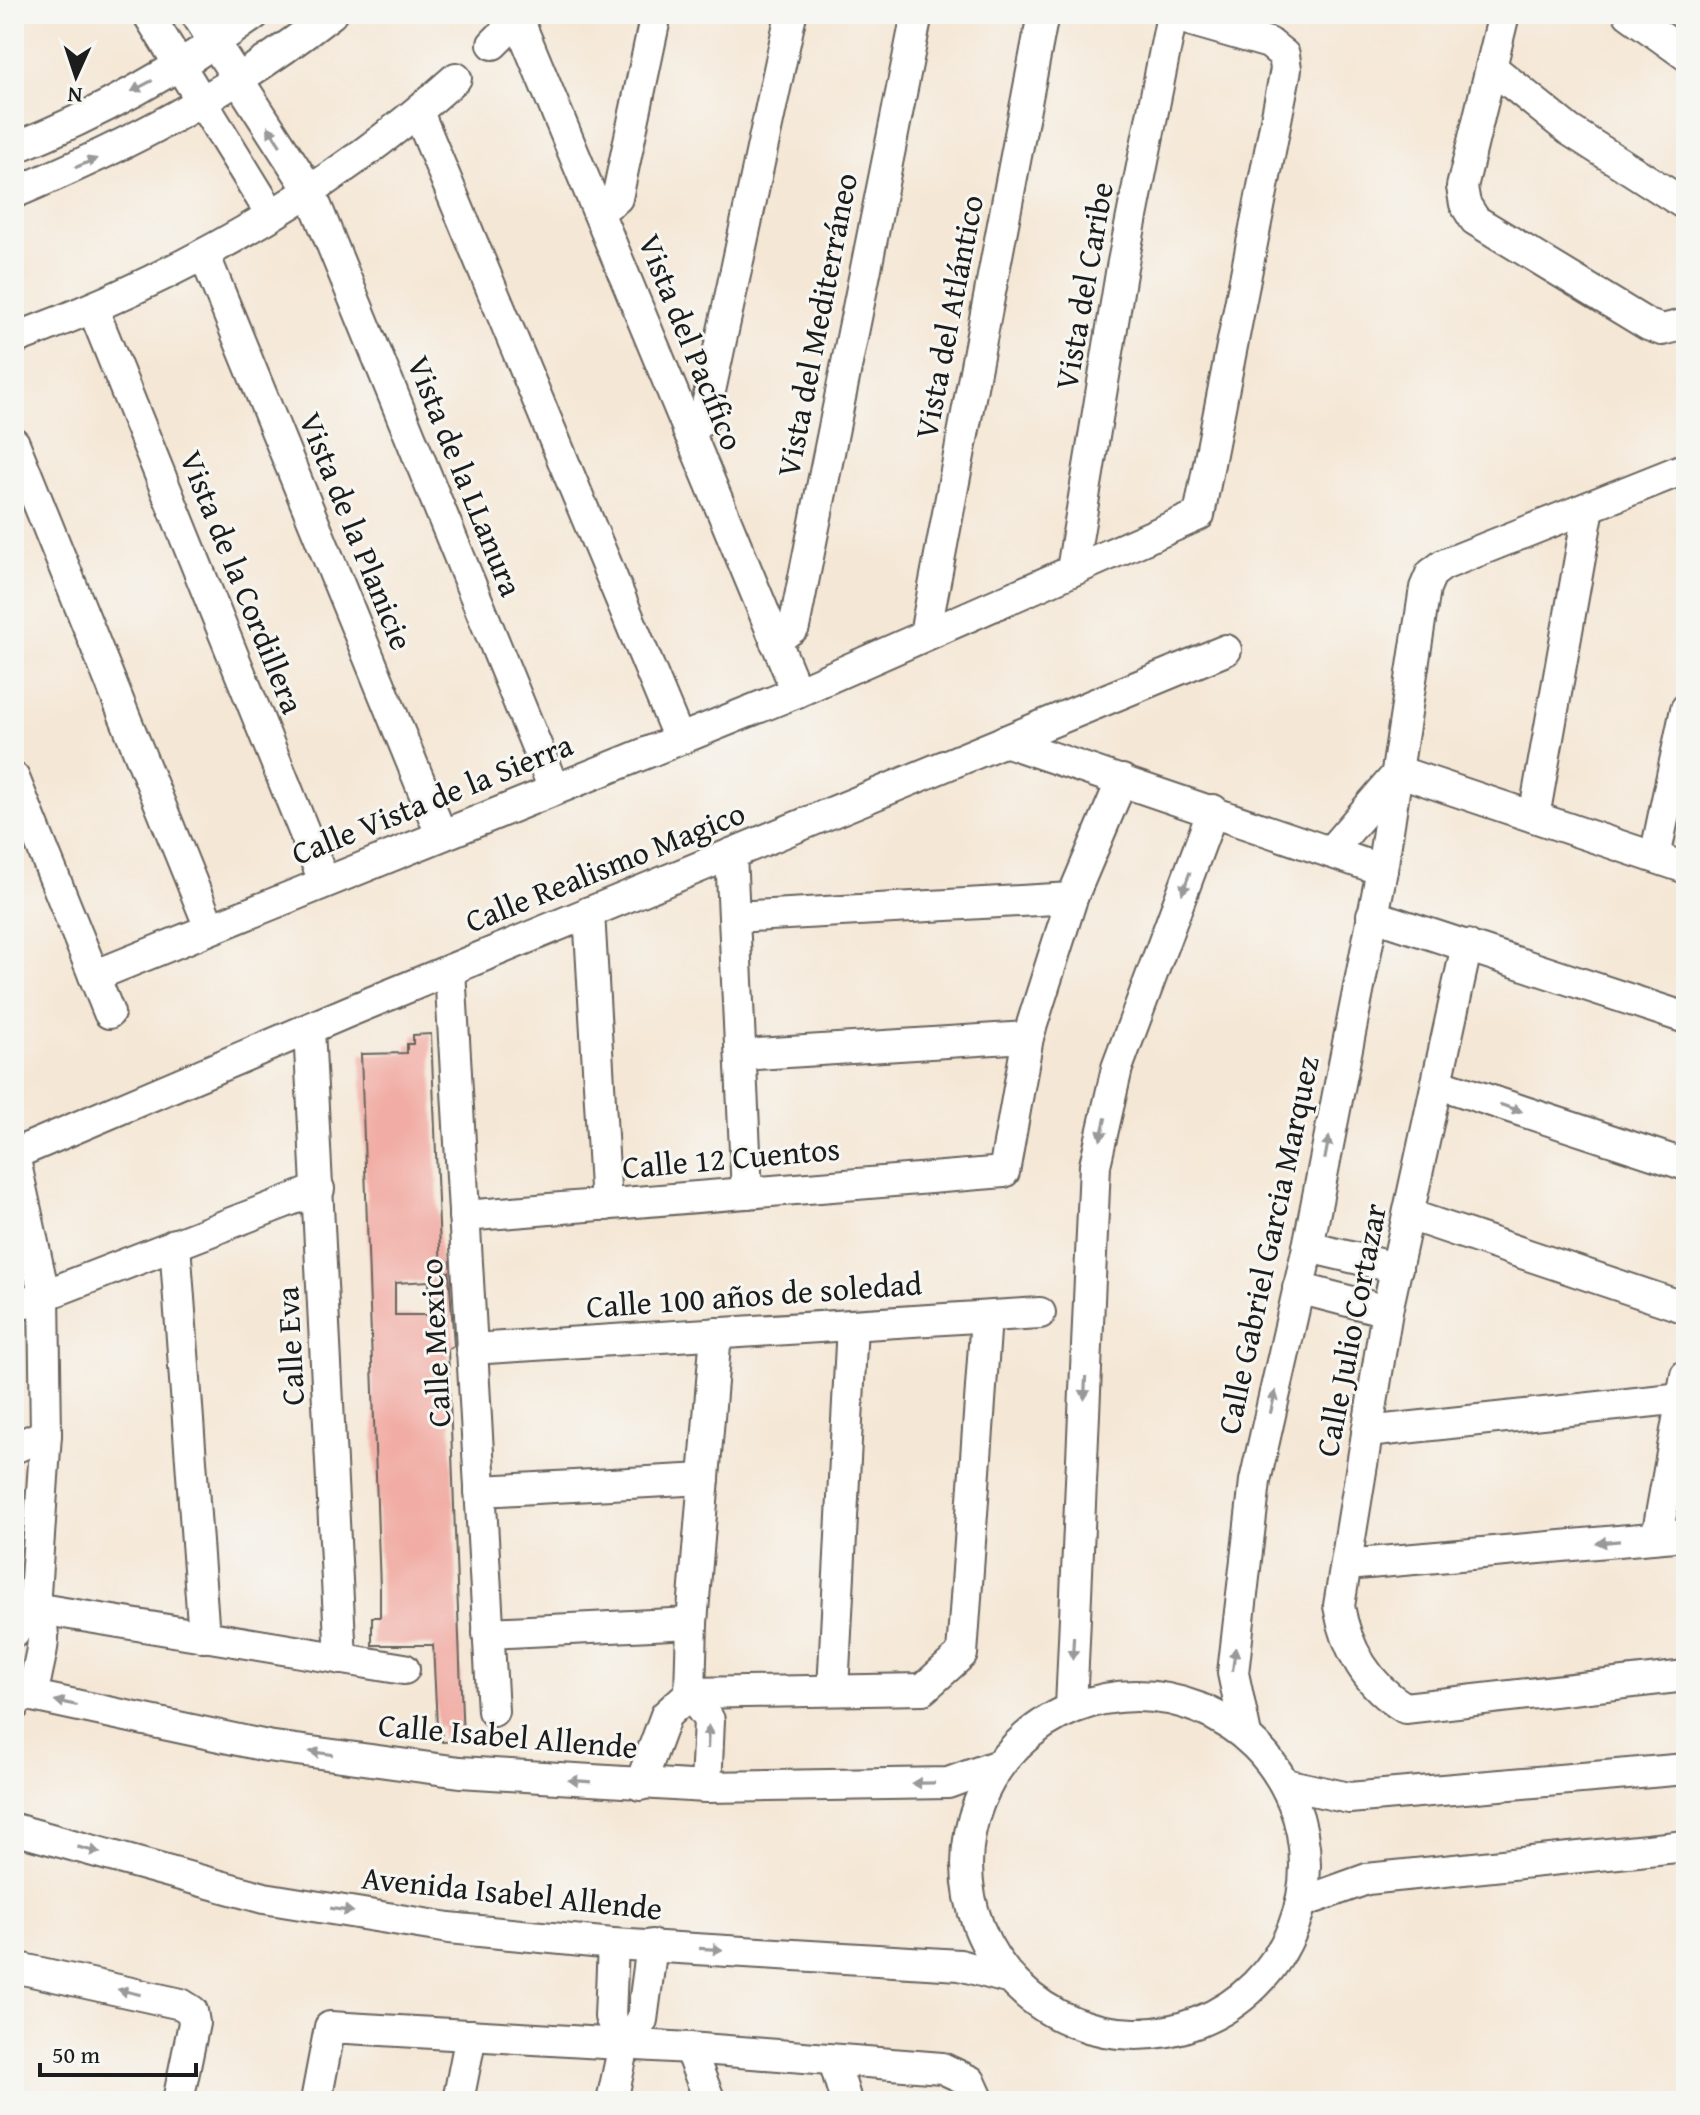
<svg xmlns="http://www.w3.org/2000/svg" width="1700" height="2115" viewBox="0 0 1700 2115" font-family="'Gentium Book Plus',serif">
	<rect width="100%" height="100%" fill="#f6f6f2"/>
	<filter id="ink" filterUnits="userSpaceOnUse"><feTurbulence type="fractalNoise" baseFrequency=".0125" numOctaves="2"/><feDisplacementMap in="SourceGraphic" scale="16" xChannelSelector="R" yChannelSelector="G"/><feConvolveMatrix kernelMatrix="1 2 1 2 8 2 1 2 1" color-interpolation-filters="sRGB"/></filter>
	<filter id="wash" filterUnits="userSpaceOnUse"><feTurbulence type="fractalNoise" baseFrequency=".006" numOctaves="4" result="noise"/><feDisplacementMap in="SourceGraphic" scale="32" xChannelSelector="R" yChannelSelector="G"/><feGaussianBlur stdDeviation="1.8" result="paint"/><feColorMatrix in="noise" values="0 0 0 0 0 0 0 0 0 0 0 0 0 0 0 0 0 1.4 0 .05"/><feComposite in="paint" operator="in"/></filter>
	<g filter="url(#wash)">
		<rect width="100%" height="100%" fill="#f5e7d5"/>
		<g id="blocks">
			<path fill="#f1ada5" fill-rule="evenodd" d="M 431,1034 L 441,1272 L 449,1272 L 454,1346 L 448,1349 L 463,1741 L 442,1742 L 441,1726 L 437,1726 L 433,1645 L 372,1645 L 372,1617 L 380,1617 L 380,1589 L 361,1054 L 407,1053 L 407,1044 L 413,1044 L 413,1035 ZM 429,1281 L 430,1315 L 395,1315 L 395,1283 Z"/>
		</g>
	</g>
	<g filter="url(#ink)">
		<use href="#blocks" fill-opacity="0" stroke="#68635d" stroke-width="2"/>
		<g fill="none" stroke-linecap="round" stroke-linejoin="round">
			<g stroke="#68635d" stroke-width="34">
				<g id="minor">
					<path d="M 148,14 L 271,214"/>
					<path d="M 196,14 L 310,191 L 554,789"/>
					<path d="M 1504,14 L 1462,187 L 1465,204 L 1475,220 L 1648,325 L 1662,330 L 1686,324"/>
					<path d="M 1629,14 L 1686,55"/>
					<path d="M 518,19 L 797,692"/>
					<path d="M 493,44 L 523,14"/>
					<path d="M 1491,67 L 1569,130 L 1686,205"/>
					<path d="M 418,112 L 679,739"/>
					<path d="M 14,148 C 100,114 181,68 255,14"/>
					<path d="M 14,193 C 133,143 229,93 331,14"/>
					<path d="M 598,211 L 617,198 L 656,14"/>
					<path d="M 204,254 L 441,834"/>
					<path d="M 93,309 L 324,881"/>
					<path d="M 14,339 C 176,279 328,193 456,78"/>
					<path d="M 688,431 L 704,419 L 791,14"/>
					<path d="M 14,443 L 210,928"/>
					<path d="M 1072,570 L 1122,267 L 1172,15"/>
					<path d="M 925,634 L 1043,14"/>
					<path d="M 775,641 L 794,627 L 917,14"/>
					<path d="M 1004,741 L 1382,870"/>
					<path d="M 1400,772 L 1686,868"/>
					<path d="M 14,778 L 109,1013"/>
					<path d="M 1534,817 L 1589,507"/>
					<path d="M 1330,852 L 1398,773"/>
					<path d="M 731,854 L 747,1193"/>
					<path d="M 1655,857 L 1686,709"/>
					<path d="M 589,912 L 606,1205"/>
					<path d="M 1372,915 L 1686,1018"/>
					<path d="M 734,917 L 1072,898"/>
					<path d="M 1467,945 L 1387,1311 L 1339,1606 C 1346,1648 1368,1686 1405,1708 L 1686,1676"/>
					<path d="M 450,970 L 493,1711"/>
					<path d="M 94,976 L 797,692 L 1199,515 L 1286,69 L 1284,55 L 1269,43 L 1168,14"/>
					<path d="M 309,1029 L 341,1659"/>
					<path d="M 741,1055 L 1028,1037"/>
					<path d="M 1437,1083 L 1686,1165"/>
					<path d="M 14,1154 L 350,1011 L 1226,650"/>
					<path d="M 14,1155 L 44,1294 L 46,1434 L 34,1608 C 50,1634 41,1650 36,1678 L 17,1693 L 14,1706"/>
					<path d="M 1409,1215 L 1686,1308"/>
					<path d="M 464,1216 L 1004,1172 L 1028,1037 L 1072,898 L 1122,780"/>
					<path d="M 175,1244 L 204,1637"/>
					<path d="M 1308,1247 L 1397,1268"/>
					<path d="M 1298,1288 L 1387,1311"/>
					<path d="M 14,1307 L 319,1189"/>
					<path d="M 471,1349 L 1040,1313"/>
					<path d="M 1367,1432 L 1682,1398"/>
					<path d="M 14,1448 L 46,1434"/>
					<path d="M 480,1491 L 704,1479"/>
					<path d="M 1657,1537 L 1686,1375"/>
					<path d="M 1346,1565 L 1686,1535"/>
					<path d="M 34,1608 L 404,1669"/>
					<path d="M 14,1632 L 19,1617 L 34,1608"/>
					<path d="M 488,1633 L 692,1623"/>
					<path d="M 833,1690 L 852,1325"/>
					<path d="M 14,1692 L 267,1746 L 460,1772 L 706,1787 L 948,1783 L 998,1765"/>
					<path d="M 690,1693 L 923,1689 L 962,1654 L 986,1317"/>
					<circle cx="1136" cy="1865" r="169"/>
					<path d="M 1071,1708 L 1095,1165 L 1117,1068 L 1213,810"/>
					<path d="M 1246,1735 L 1233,1673 L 1255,1481 L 1308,1247 L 1382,870 L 1425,588 L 1431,574 L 1443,565 L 1686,468"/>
					<path d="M 1285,1784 L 1349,1798 L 1686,1769"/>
					<path d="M 640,1785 L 666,1715 L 690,1693"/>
					<path d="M 706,1787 L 709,1720 L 690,1693 L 692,1623 L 716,1333"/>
					<path d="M 14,1829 L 264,1898 L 449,1928 L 613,1944 L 960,1965 L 1010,1979"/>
					<path d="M 1303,1902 L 1367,1879 L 1686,1846"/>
					<path d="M 613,1944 L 610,2017 L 624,2045"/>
					<path d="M 14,1967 L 181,2004 L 192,2011 L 194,2023 L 178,2101"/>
					<path d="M 689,2048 L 710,2101"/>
					<path d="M 834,2061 L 846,2101"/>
					<path d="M 316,2101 L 330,2027 L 689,2048 L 942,2068 L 970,2081 L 979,2101"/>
					<path d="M 458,2101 L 471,2035"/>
					<path d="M 612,2101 L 624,2045 L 642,2020 L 652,1945"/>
				</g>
			</g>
			<use href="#minor" stroke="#fff" stroke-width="30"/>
		</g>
		<defs><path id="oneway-solid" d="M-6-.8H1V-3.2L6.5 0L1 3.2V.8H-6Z" transform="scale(2)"/></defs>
		<g fill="#999">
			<use href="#oneway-solid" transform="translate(142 86) rotate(152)"/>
			<use href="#oneway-solid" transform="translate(274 136) rotate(-123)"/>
			<use href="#oneway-solid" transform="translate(86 163) rotate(-23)"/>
			<use href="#oneway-solid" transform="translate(1186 883) rotate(110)"/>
			<use href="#oneway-solid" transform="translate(1511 1108) rotate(18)"/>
			<use href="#oneway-solid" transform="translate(1103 1129) rotate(103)"/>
			<use href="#oneway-solid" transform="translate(1327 1148) rotate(-79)"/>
			<use href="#oneway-solid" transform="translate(1085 1388) rotate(93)"/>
			<use href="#oneway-solid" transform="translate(1273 1402) rotate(-77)"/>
			<use href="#oneway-solid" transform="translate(1608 1542) rotate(175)"/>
			<use href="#oneway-solid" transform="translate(1073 1648) rotate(93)"/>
			<use href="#oneway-solid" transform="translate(1234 1659) rotate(-83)"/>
			<use href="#oneway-solid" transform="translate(66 1703) rotate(-168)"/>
			<use href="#oneway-solid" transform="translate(708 1737) rotate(-88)"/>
			<use href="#oneway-solid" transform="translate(321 1753) rotate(-172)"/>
			<use href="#oneway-solid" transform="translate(580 1781) rotate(-176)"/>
			<use href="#oneway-solid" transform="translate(923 1783) rotate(179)"/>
			<use href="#oneway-solid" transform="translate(89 1850) rotate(15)"/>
			<use href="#oneway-solid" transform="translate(342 1910) rotate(9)"/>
			<use href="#oneway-solid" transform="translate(711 1949) rotate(3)"/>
			<use href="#oneway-solid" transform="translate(129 1992) rotate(-167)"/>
		</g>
	</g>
	<g text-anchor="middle" stroke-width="6" stroke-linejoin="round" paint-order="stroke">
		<g font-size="32" fill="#1c1c1c" stroke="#f6f6f2">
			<text transform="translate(1084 286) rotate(-80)" y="11">Vista del Caribe</text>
			<text transform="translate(949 317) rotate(-79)" y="11">Vista del Atlántico</text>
			<text transform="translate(817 325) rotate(-79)" y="11">Vista del Mediterráneo</text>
			<text transform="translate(691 342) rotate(68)" y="11">Vista del Pacífico</text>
			<text transform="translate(465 476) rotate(68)" y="11">Vista de la LLanura</text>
			<text transform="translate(356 531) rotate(68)" y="11">Vista de la Planicie</text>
			<text transform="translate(242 582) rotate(68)" y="11">Vista de la Cordillera</text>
			<text transform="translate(432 799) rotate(-22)" y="11">Calle Vista de la Sierra</text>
			<text transform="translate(605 867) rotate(-22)" y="11">Calle Realismo Magico</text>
			<text transform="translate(731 1158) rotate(-5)" y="11">Calle 12 Cuentos</text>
			<text transform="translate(1268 1245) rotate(-78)" y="11">Calle Gabriel Garcia Marquez</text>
			<text transform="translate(754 1295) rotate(-4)" y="11">Calle 100 años de soledad</text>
			<text transform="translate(1351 1330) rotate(-79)" y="11">Calle Julio Cortazar</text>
			<text transform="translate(435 1343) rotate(-93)" y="11">Calle Mexico</text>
			<text transform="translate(290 1346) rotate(-93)" y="11">Calle Eva</text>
			<text transform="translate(508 1736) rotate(5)" y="11">Calle Isabel Allende</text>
			<text transform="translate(512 1893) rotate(6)" y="11">Avenida Isabel Allende</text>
		</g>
	</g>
	<rect width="1700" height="2115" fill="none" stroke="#f6f6f2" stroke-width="48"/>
	<g transform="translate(76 76) rotate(183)" stroke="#f6f6f2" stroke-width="6" paint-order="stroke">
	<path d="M0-6L14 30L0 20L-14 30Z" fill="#1c1c1c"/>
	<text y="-12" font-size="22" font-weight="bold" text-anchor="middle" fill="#1c1c1c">N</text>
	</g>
	<path d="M40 2063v12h156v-12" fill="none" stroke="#1c1c1c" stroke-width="4"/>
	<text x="52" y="2063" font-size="24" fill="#1c1c1c" stroke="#f6f6f2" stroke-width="6" paint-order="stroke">50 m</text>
</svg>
